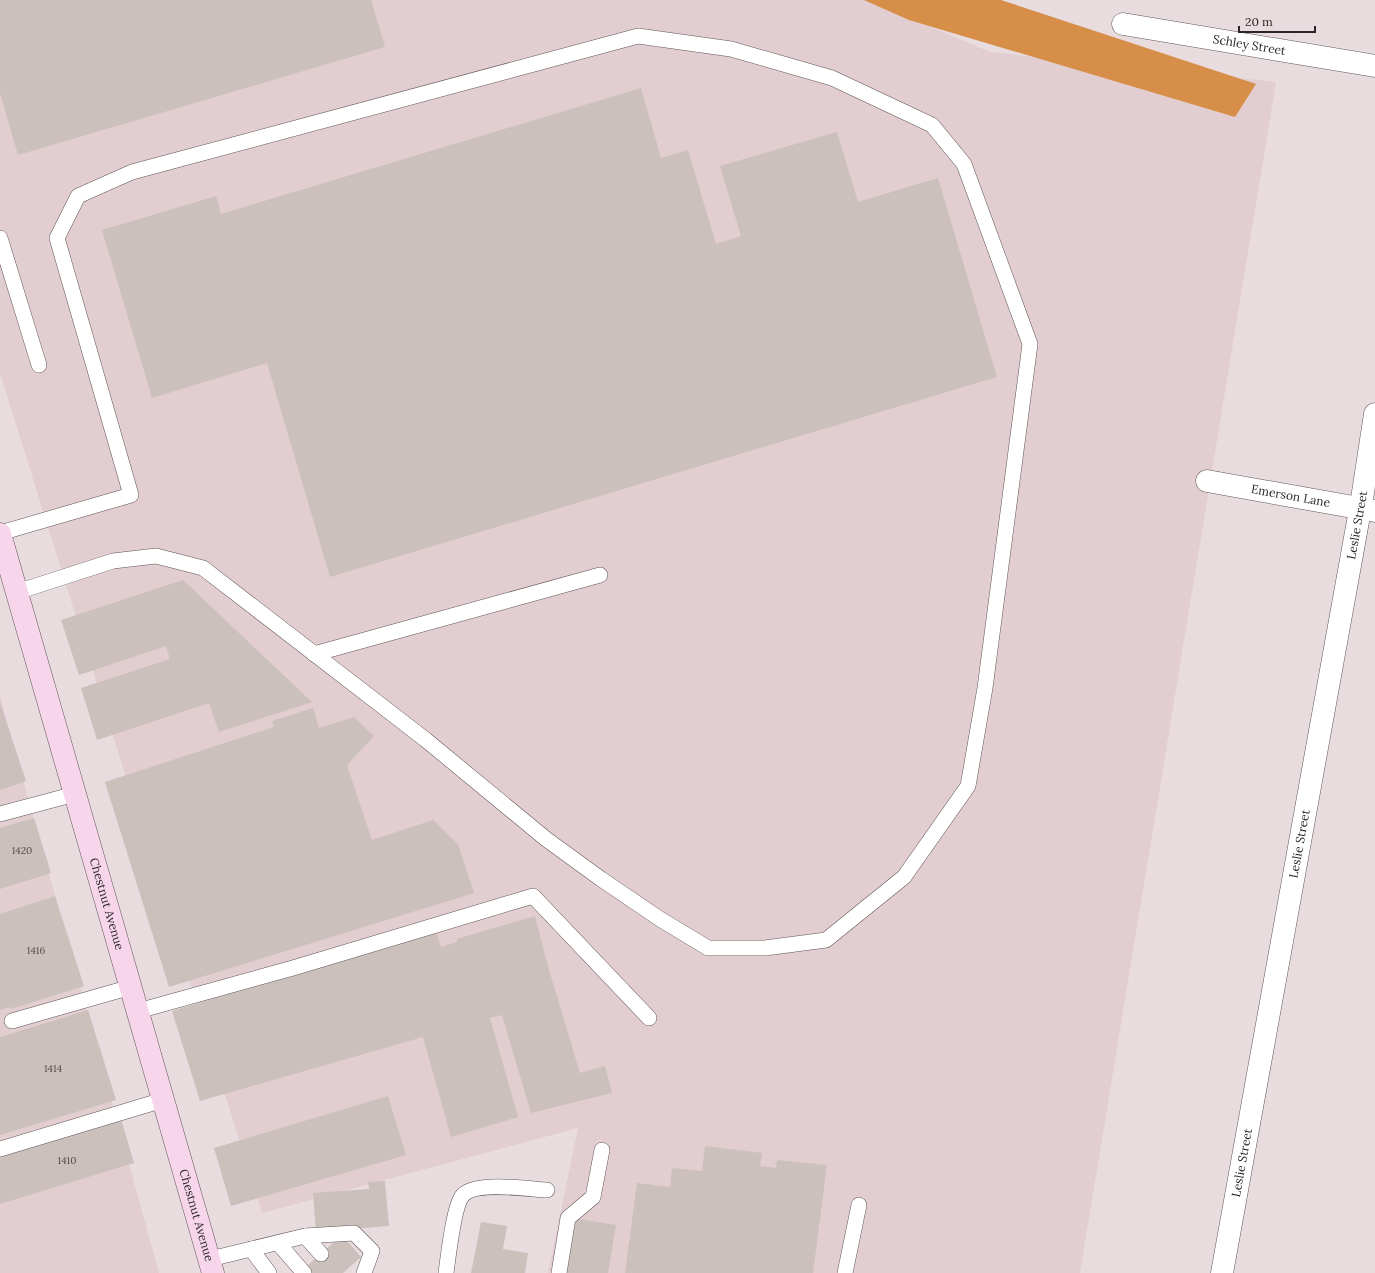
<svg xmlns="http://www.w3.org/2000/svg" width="1375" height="1273" viewBox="0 0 1375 1273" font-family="Lora,serif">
	<rect width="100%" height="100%" fill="#e9dcde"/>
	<g fill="#e2cdd0">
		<path d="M 0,0 L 868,0 L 990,52 L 1276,82 L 1080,1273 L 548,1273 L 578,1128 L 262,1213 L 0,373 Z"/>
		<path d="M 0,696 L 159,1273 L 0,1273 Z"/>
	</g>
	<path fill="#d78e48" d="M 864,0 L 1001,0 L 1256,84 L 1235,117 L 909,20 Z"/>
	<g fill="#cbc0bc">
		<path d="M 0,0 L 371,0 L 385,47 L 18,155 L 0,93 Z"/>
		<path d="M 641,88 L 661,158 L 688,150 L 716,244 L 741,236 L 720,166 L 837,132 L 858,202 L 938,178 L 997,377 L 330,577 L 267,363 L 152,398 L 102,230 L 216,196 L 221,214 Z"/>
		<path d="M 183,580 L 312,702 L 219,732 L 209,703 L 97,740 L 81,688 L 170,659 L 166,646 L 79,675 L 61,620 Z"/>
		<path d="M 0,703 L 26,781 L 0,790 Z"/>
		<path d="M 313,708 L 319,728 L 354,717 L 374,736 L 347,765 L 372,840 L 433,820 L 458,844 L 474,893 L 169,987 L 105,782 L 274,727 L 272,721 Z"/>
		<path d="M 34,818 L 51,873 L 0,889 L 0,828 Z"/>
		<path d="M 55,896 L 84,986 L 11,1009 L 10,1007 L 0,1010 L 0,914 Z"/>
		<path d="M 535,916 L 547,963 L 580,1073 L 605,1066 L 612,1093 L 531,1113 L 502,1015 L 490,1018 L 518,1117 L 451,1137 L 423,1037 L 200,1101 L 172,1011 L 436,931 L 441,947 L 457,942 L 457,939 Z"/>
		<path d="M 88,1010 L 116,1100 L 0,1135 L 0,1037 Z"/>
		<path d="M 388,1096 L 406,1155 L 231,1206 L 214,1148 Z"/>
		<path d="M 121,1119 L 134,1163 L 0,1204 L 0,1156 Z"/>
		<path d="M 705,1146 L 762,1153 L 760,1166 L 776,1168 L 777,1160 L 827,1165 L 813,1273 L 625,1273 L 637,1183 L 670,1187 L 672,1168 L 702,1171 Z"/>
		<path d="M 385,1181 L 389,1226 L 316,1232 L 313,1193 L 369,1189 L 368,1182 Z"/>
		<path d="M 574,1218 L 616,1225 L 608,1273 L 565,1273 Z"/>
		<path d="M 481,1222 L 507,1226 L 503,1249 L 528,1253 L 525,1273 L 471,1273 Z"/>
		<path d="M 342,1235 L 361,1257 L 343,1273 L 299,1273 Z"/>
	</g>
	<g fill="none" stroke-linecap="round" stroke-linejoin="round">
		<g stroke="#605556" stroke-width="16">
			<g id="service">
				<path d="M 0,238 L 39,365"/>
				<path d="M 0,533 L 131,495 L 57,238 L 78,196 L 132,172 L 638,36 L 731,49 L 832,78 L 932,125 L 964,164 L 1030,344 L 985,688 L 968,786 L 904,877 L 826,940 L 765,948 L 708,948 L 660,919 L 601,879 L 546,839 L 426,740 L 203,568 L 156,556 L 113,561 L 17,592"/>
				<path d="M 314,654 L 600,575"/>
				<path d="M 0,814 L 75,794"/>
				<path d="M 138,1011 L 293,968 L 533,896 L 649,1018"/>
				<path d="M 12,1021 L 131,987"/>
				<path d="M 0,1149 L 163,1100"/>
				<path d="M 305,1236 L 321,1254"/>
				<path d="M 278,1243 L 304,1273"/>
				<path d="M 251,1249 L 269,1273"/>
				<path d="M 210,1259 L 305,1236 L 354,1233 L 372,1251 L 364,1273"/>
				<path d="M 446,1273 C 448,1258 454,1204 463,1195 C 476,1181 528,1189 547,1190"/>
				<path d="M 559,1273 L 568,1218 L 593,1197 L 602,1150"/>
				<path d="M 845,1273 L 859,1205"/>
			</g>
		</g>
		<g stroke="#605556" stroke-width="23">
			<g id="minor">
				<path id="s1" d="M 1123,24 L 1375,66"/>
				<path id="s2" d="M 1207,481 L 1375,511"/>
				<path id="s3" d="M 1222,1273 L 1362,499 L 1375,414"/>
			</g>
		</g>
		<g stroke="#605556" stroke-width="23">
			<g id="secondary">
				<path id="s4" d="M 0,534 L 213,1273"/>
			</g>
		</g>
		<use href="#service" stroke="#fff" stroke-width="15"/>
		<use href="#minor" stroke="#fff" stroke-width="22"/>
		<use href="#secondary" stroke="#f7d5eb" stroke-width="22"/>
	</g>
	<g text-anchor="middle" stroke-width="3" stroke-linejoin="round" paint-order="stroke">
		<g font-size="10" fill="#524c4c">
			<text x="22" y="854">1420</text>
			<text x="36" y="954">1416</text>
			<text x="53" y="1072">1414</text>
			<text x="67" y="1164">1410</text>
		</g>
		<g font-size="12" fill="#2a2526" stroke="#e9dcde">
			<text dy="4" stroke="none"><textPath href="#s1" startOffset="128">Schley Street</textPath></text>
			<text dy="4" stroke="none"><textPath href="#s2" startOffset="85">Emerson Lane</textPath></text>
			<text dy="4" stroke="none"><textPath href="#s3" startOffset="760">Leslie Street</textPath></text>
			<text dy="4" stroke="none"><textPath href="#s3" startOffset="436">Leslie Street</textPath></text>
			<text dy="4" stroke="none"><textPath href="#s4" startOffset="385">Chestnut Avenue</textPath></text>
			<text dy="4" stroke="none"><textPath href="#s3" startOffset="112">Leslie Street</textPath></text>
			<text dy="4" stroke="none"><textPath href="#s4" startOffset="709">Chestnut Avenue</textPath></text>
		</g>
	</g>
	<path d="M1239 26v6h76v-6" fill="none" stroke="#2a2526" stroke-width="2"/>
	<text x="1245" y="26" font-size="12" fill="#2a2526" stroke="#e9dcde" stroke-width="3" paint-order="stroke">20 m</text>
</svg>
